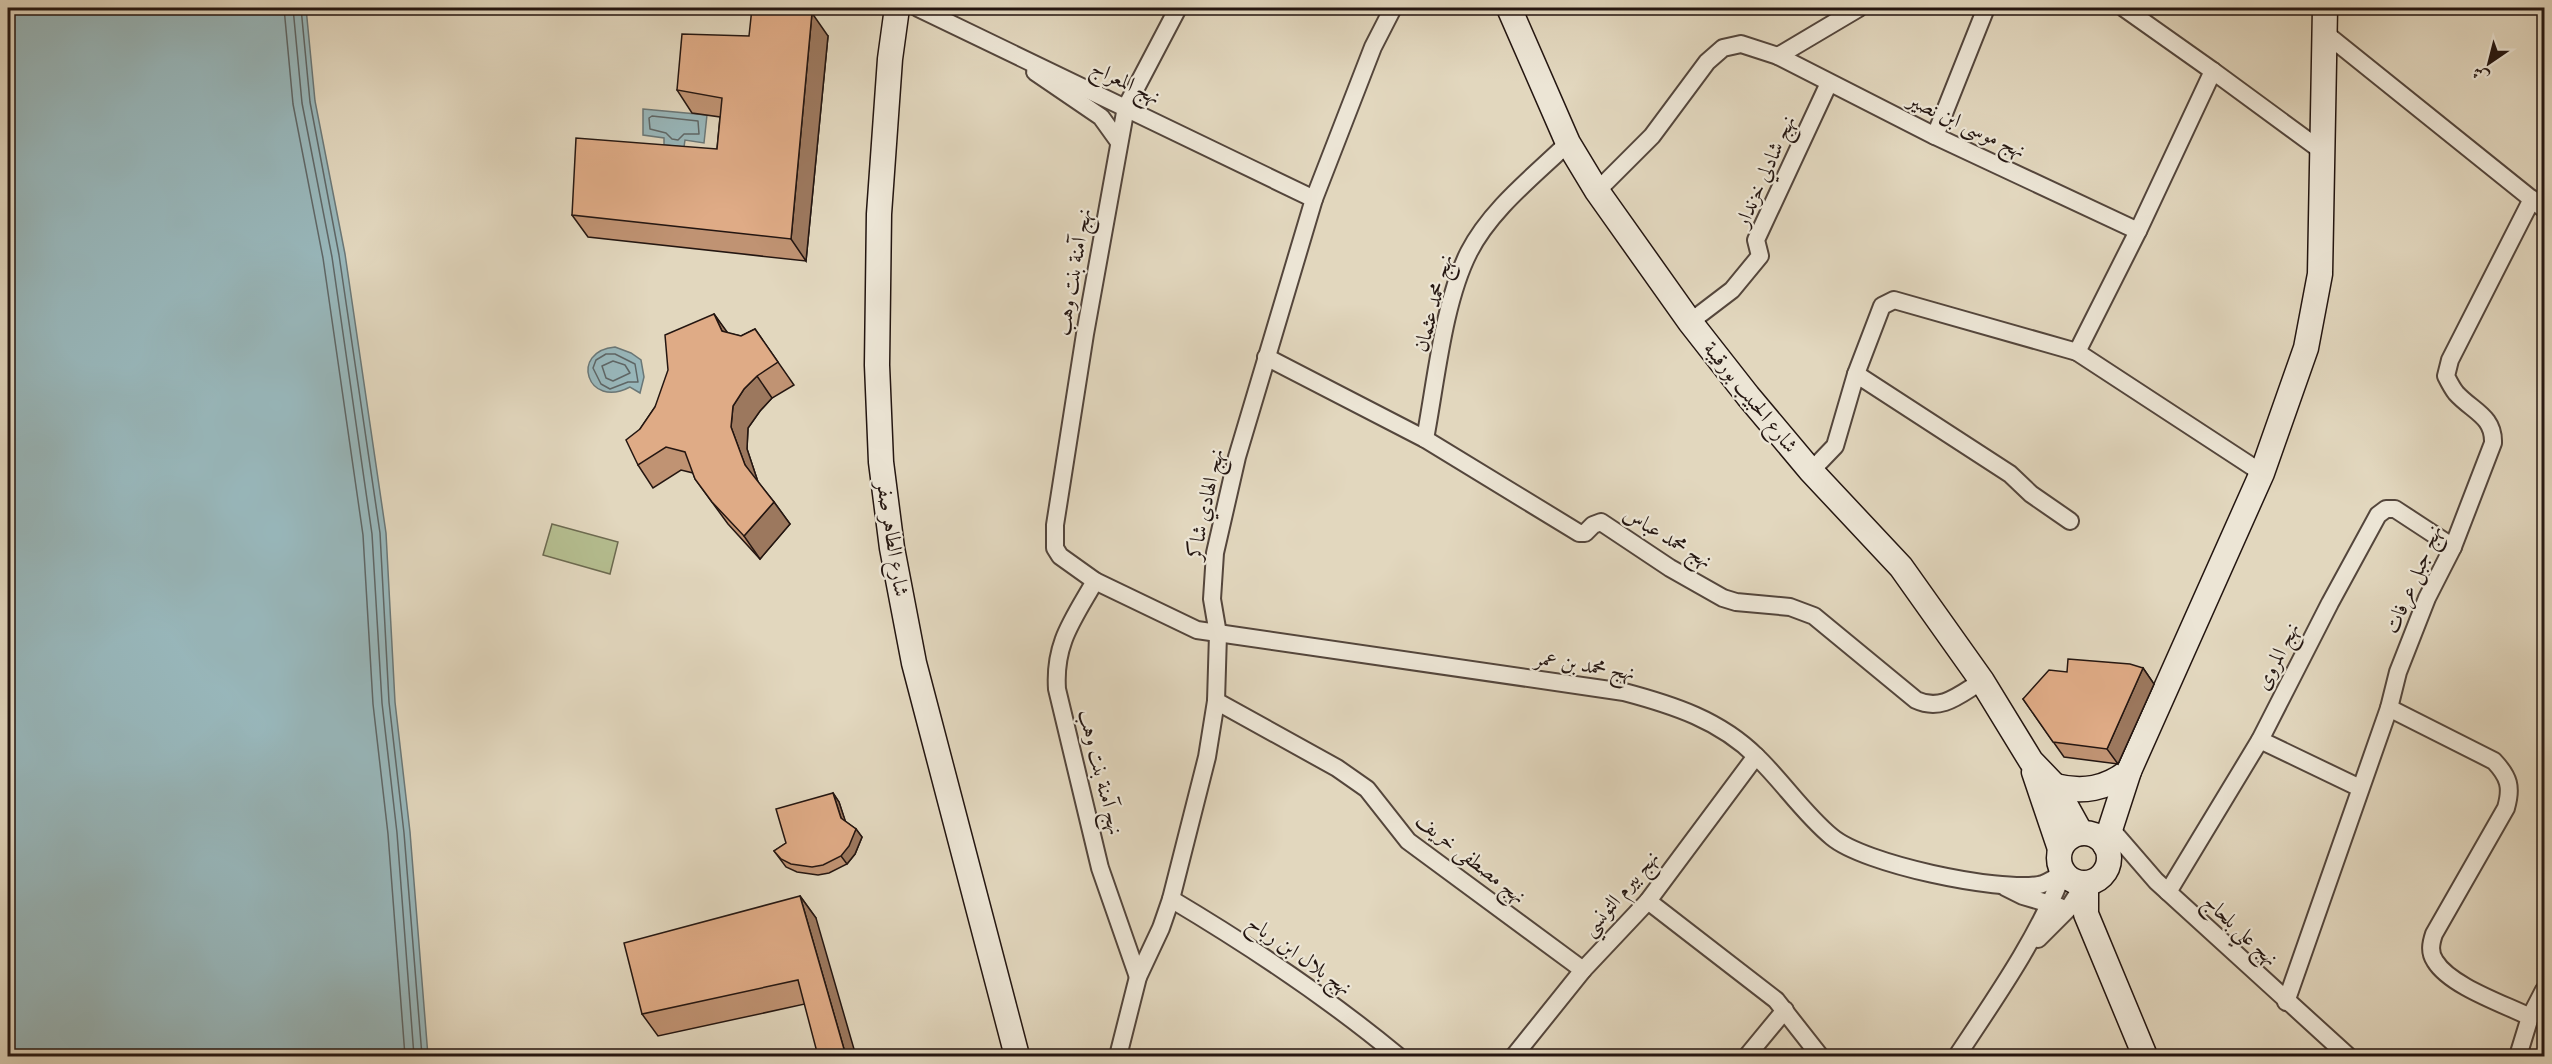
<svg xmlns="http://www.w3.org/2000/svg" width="2552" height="1064" viewBox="0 0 2552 1064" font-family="'IM FELL Double Pica',Amiri,serif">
	<rect width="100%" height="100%" fill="#e2d7be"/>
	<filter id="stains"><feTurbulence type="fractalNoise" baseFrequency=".00333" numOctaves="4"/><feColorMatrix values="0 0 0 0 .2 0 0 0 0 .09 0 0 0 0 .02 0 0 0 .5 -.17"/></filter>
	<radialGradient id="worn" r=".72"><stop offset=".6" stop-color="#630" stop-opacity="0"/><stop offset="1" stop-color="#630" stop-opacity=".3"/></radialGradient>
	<path fill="#b5be90" stroke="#6c6a50" stroke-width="1.5" d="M 552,524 L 618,542 L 610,574 L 543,555 Z"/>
	<g fill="#98b7bb" stroke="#6a7777" stroke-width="1.5">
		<path d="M 8,8 L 306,8 L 315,101 L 345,254 L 386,533 L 395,702 L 410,832 L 428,1056 L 8,1056 Z"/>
		<path d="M 643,109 L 707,115 L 704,143 L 685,140 L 684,147 L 664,145 L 664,138 L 643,135 Z"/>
		<path d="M 615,347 L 631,353 L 641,360 L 644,377 L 640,393 L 630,387 C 587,410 569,351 615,347 Z"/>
	</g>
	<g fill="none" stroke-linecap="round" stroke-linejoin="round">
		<g stroke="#5e6666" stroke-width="1.5">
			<path d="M 284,8 L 293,104 L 323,258 L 363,535 L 373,704 L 388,834 L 405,1056"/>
			<path d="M 293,8 L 302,103 L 332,257 L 372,534 L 382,703 L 397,833 L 414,1056"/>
			<path d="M 301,8 L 310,102 L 339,255 L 380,533 L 389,702 L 404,833 L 422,1056"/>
			<path d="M 652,116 L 698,121 L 699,134 L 684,134 L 678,140 L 672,139 L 666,133 L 650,129 L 649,118 Z"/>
			<path d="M 606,354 L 615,354 L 635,364 L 638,382 L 628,382 L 610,389 L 601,384 L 593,368 L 596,360 Z"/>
			<path d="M 613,361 L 625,365 L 630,373 L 613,381 L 606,378 L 602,366 Z"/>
		</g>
		<g stroke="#54463c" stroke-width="20">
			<g id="street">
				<path d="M 918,8 L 1314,199"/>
				<path d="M 1178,8 L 1126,107 L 1085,334 L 1055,525 L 1055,548 L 1060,556 L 1095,581 L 1197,630 L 1624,692 C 1673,705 1720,720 1757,757 C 1783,782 1804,814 1832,837 C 1864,864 1997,892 2039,885 C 2046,884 2056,877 2063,873"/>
				<path d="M 2124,8 L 2213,71"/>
				<path d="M 2325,33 L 2544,209"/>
				<path d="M 1778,56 L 1935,136 L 2138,231"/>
				<path d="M 1035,72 L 1101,117 L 1119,142"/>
				<path d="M 1935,136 L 1986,8"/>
				<path d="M 1597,191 L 1652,136 L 1707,62 L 1723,48 L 1741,44 L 1778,56 L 1859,8"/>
				<path d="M 1690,322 L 1732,290 L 1760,256 L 1756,240 L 1829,83"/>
				<path d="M 2077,352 L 2138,231 L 2213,71 L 2322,151"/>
				<path d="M 1266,357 L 1425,439 L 1579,533 L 1585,533 L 1593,525 L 1601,522 L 1670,568 L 1723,598 L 1736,602 L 1790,607 L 1814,616 L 1916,700 C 1942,712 1960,694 1982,681"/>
				<path d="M 1856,374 L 1882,306 L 1894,300 L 2077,352 L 2262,473"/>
				<path d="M 1425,439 C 1436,382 1443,303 1469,252 C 1491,209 1534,176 1568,143"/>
				<path d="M 1811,471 L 1835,446 L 1856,374 L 2010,474 L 2031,494 L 2070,521"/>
				<path d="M 1095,581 C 1073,620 1054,643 1057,689 L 1100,868 L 1138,977"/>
				<path d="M 1216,701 L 1337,768 L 1367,789 L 1408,841 L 1583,970"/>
				<path d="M 2389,708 L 2494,761 C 2509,777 2512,787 2506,808 L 2434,934 C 2431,943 2429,952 2435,961 C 2450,986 2504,1004 2530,1017"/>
				<path d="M 2260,740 L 2360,788"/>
				<path d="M 2111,829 L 2156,881 L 2348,1056"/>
				<path d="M 2005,887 L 2023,896 L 2060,907"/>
				<path d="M 2168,892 L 2260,740 L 2330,603 L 2378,515 L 2386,509 L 2395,509 L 2453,547"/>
				<path d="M 1171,899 C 1250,946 1327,997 1398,1056"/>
				<path d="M 1648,901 L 1776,1000 L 1820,1056"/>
				<path d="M 2038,939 L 2068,909 L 2084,884"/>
				<path d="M 2286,1002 L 2389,708 L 2398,672 L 2427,598 L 2453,547 L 2493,443 C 2494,416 2472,411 2456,393 C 2452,388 2449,382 2446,376 L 2450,360 L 2532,199"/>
				<path d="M 1118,1056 L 1138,977 L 1161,928 L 1171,899 L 1207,757 L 1216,701 L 1218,634 L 1212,599 L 1215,553 L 1237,457 L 1314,199 L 1373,47 L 1393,8"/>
				<path d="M 1514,1056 L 1583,970 L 1648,901 L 1756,756"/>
				<path d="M 1747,1056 L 1785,1010"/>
				<path d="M 1957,1056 C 1996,997 2037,939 2063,873"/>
				<path d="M 2518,1056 L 2530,1017 L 2544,990"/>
			</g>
		</g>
		<g stroke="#241611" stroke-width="27">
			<g id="secondary">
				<path d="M 897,8 L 890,59 L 879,214 L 877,365 L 881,462 L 892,548 L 914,663 L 1017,1056"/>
				<path d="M 1509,8 L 1568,143 L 1597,191 L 1690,322 L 1748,396 L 1811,471 L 1901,567 L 1982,681 L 2031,761 L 2055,786 L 2081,833"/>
				<path d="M 2034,772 L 2060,849"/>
				<path d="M 2055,786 C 2083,793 2106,789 2129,771"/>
				<circle cx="2084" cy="858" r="25"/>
				<path d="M 2105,845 L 2129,771 L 2262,473 L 2306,348 L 2320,274 L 2325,8"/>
				<path d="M 2086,884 L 2086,914 L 2145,1056"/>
			</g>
		</g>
		<use href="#street" stroke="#ece5d5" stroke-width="16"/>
		<use href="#secondary" stroke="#ece5d5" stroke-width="24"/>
	</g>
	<g fill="#c09373" stroke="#241611" stroke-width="1.5">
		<path d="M 749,36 L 828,36 L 806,261 L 588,237 L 572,215 L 717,149 L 720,117 L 692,113 L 677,90 Z"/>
		<path d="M 714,314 L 727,333 L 741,336 L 755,329 L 794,385 L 772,398 L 760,411 L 748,428 L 747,449 L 758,482 L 774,502 L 790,524 L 760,559 L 728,524 L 695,479 L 693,473 L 681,470 L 653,488 L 638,465 L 640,429 L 655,407 Z"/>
		<path d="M 2143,668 L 2154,684 L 2118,764 L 2064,757 L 2023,699 L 2067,672 Z"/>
		<path d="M 833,793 L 839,802 L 845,821 L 856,829 L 862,837 L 855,854 L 847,864 L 829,873 L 818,875 L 797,872 L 786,867 L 774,851 L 786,843 Z"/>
		<path d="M 800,896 L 816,918 L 805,1004 L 658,1036 L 642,1014 Z"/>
	</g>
	<g fill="#9c785e" stroke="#241611" stroke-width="1.5">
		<path d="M 812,13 L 828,36 L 806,261 L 791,239 Z"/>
		<path d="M 714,314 L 730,336 L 722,331 Z"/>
		<path d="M 757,376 L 772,398 L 760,411 L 748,428 L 747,449 L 760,488 L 745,465 L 731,427 L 733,406 L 744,389 Z"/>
		<path d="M 774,502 L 790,524 L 760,559 L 744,536 Z"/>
		<path d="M 2143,668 L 2154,684 L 2118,764 L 2107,749 Z"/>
		<path d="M 833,793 L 839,802 L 847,826 L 841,818 Z"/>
		<path d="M 856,829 L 862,837 L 855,854 L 847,864 L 841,856 Z"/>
		<path d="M 800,896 L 816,918 L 856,1056 L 846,1056 Z"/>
	</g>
	<g fill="#dfab86" stroke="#241611" stroke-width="1.5">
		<path d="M 752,8 L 774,8 L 812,13 L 791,239 L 572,215 L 576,138 L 717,149 L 722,98 L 677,90 L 682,34 L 749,36 Z"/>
		<path d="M 714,314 L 722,331 L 741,336 L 755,329 L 778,362 L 757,376 L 744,389 L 733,406 L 731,427 L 745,465 L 774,502 L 744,536 L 712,502 L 695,479 L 685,452 L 666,447 L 638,465 L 626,440 L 640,429 L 655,407 L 668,370 L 665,335 Z"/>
		<path d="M 2068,659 L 2130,664 L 2143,668 L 2107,749 L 2053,742 L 2023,699 L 2049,670 L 2067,672 Z"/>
		<path d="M 833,793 L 841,818 L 856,829 L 849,846 L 841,856 L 823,865 L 812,867 L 791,864 L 781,859 L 774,851 L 786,843 L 776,809 Z"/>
		<path d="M 800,896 L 846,1056 L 818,1056 L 798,980 L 642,1014 L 624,943 Z"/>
	</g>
	<g text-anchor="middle" stroke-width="4.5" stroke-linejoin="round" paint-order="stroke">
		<g font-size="21" fill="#241611" stroke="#ece5d5">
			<text transform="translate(1126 82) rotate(26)" y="7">نهج المعراج</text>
			<text transform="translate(1967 125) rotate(25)" y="7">نهج موسى ابن نصير</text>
			<text transform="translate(1765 171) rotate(-66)" y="7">نهج شادلي خزندار</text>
			<text transform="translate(1073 272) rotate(-80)" y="7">نهج آمنة بنت وهب</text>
			<text transform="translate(1433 303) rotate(-75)" y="7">نهج محمد عثمان</text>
			<text transform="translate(1751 397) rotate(51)" y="7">شارع الحبيب بورقيبة</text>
			<text transform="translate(1205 504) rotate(-78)" y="7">نهج الهادي شاكر</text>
			<text transform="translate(1668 537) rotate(31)" y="7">نهج محمد عباس</text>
			<text transform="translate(893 539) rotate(81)" y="7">شارع الطاهر صفر</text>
			<text transform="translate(2413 579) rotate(-67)" y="7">نهج جبل عرفات</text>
			<text transform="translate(2277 656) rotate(-63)" y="7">نهج المروى</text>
			<text transform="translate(1585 665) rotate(9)" y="7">نهج محمد بن عمر</text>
			<text transform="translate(1101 772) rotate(76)" y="7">نهج آمنة بنت وهب</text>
			<text transform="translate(1471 858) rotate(38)" y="7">نهج مصطفى خريف</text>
			<text transform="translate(1620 893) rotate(-49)" y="7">نهج بيرم التونسي</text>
			<text transform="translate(2241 930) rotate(43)" y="7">نهج علي بلحاج</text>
			<text transform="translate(1300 955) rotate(35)" y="7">نهج بلال ابن رباح</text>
		</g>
	</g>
	<rect width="2552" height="1064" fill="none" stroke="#e2d7be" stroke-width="30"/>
	<rect x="9" y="9" width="2534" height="1046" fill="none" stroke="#241611" stroke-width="3"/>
	<rect x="15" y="15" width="2522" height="1034" fill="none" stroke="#241611" stroke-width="1.5"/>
	<g transform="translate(2489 63) rotate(215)" stroke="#ece5d5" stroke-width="4.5" paint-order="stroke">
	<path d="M0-4.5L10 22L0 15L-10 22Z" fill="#241611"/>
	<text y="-9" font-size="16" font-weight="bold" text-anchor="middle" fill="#241611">ش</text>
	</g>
	<rect width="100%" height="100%" filter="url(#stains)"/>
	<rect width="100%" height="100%" fill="url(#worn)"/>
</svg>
